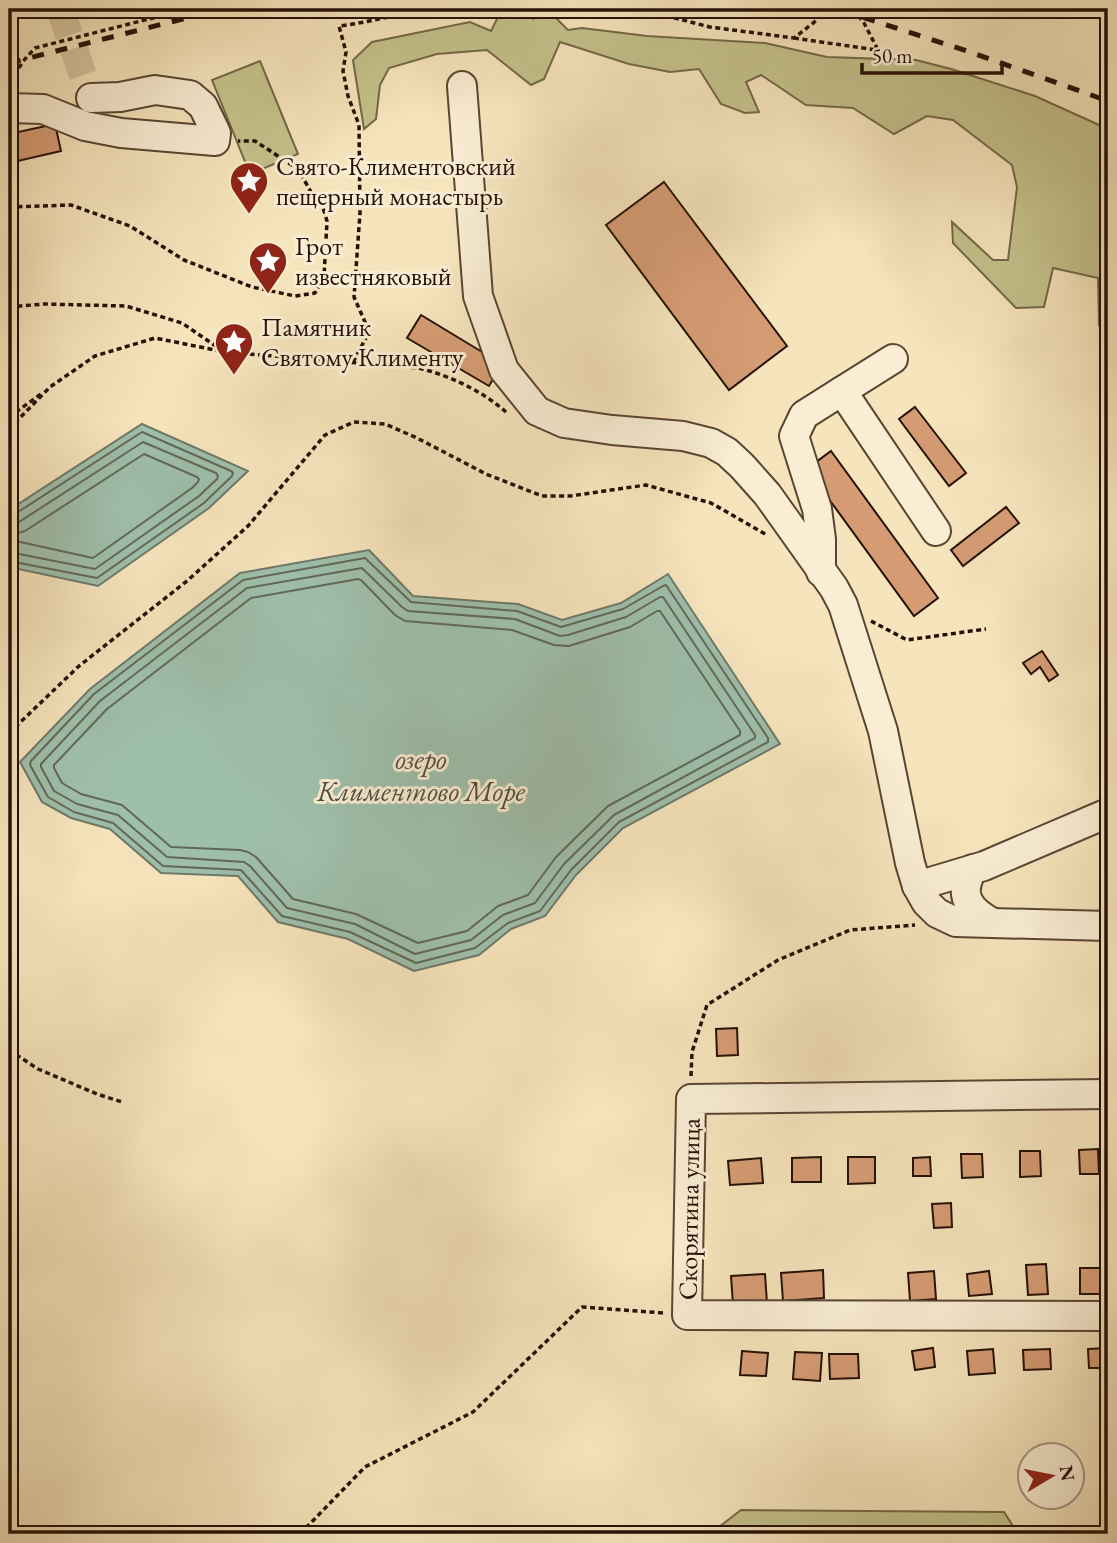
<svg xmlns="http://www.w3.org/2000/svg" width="1117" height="1543" viewBox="0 0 1117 1543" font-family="'EB Garamond',serif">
	<rect width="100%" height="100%" fill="#f6e4bc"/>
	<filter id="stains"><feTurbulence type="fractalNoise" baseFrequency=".00286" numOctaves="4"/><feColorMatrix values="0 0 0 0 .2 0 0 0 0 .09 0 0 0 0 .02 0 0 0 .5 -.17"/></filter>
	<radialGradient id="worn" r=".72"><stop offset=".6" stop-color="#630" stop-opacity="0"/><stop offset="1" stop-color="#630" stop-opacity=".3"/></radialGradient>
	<g fill="#c4c18b" stroke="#746848" stroke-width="2">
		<path d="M 497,9 L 528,9 L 533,19 L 549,11 L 568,30 L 582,28 L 647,36 L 765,43 L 827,57 L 916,60 L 951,69 L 1035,96 L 1108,129 L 1108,344 L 1099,325 L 1098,278 L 1053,268 L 1044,307 L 1016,308 L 953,243 L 952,222 L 993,260 L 1008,260 L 1017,187 L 1012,165 L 953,120 L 927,116 L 894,134 L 853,108 L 806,105 L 761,75 L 746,82 L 759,112 L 745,113 L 721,104 L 699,69 L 670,72 L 629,64 L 560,42 L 544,79 L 531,85 L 487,50 L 437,54 L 389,68 L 380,85 L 376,119 L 364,129 L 353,60 L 372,42 L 470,22 L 491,31 L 499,15 Z"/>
		<path d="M 260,61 L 298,154 L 250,174 L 212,80 Z"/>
		<path d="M 741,1510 L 1004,1512 L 1018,1534 L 710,1534 Z"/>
	</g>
	<g fill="#9ebfab" stroke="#6e7969" stroke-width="2">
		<path d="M 142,424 L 248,471 L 209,508 L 98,586 L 9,567 L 9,510 Z"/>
		<path d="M 369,550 L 413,596 L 518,604 L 562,620 L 621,603 L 668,574 L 780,744 L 623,828 L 576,875 L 545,916 L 511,929 L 479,955 L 414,971 L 348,939 L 278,922 L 238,876 L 161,873 L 110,829 L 71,818 L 42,802 L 20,762 L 90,689 L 240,573 Z"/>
	</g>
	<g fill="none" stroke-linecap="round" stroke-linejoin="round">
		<g stroke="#626858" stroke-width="2">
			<path d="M 9,515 L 15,514 L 142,432 L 231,471 L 233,473 L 232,476 L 204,503 L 97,578 L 9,561"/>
			<path d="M 9,524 L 19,522 L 143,442 L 216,473 L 218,476 L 217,479 L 199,496 L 95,569 L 9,552"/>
			<path d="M 9,534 L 11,535 L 25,531 L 144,454 L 197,477 L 199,479 L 198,482 L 192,488 L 93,558 L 11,540 L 9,541"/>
			<path d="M 365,558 L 411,602 L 517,611 L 561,627 L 623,609 L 663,586 L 666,585 L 768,738 L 768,742 L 619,822 L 571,870 L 540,911 L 508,923 L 475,948 L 416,963 L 350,932 L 282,916 L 241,870 L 163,866 L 113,823 L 74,812 L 48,797 L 30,765 L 31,761 L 94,694 L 243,580 Z"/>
			<path d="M 362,568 L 402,607 L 408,611 L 515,619 L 560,636 L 568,635 L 626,617 L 660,597 L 663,597 L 755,735 L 755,738 L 614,815 L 564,864 L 535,903 L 503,915 L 471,940 L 415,954 L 355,924 L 287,908 L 250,866 L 244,862 L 167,857 L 118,815 L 77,804 L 54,791 L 41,767 L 41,764 L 100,701 L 247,588 Z"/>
			<path d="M 358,579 L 361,580 L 395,615 L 405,621 L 512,630 L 554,645 L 569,646 L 630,627 L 657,611 L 660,611 L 740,731 L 740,735 L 608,806 L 556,857 L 528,895 L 498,906 L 467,931 L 418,943 L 356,914 L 293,899 L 256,857 L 248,852 L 240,850 L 171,847 L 122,805 L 81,794 L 62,783 L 54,768 L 54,765 L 107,709 L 251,598 Z"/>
		</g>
	</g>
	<g fill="#d59c74" stroke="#251006" stroke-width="2">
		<path d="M 55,124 L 61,151 L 9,163 L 9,134 Z"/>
		<path d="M 664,182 L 787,346 L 729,390 L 606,225 Z"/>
		<path d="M 421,315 L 502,364 L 489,386 L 407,338 Z"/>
		<path d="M 915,407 L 966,473 L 949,486 L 899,419 Z"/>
		<path d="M 831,451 L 938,598 L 914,616 L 807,469 Z"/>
		<path d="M 1006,507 L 1019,523 L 963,566 L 951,550 Z"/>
		<path d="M 1042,651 L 1058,675 L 1049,681 L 1040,667 L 1031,674 L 1023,663 Z"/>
		<path d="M 737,1028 L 738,1055 L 717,1056 L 716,1029 Z"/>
		<path d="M 1098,1149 L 1099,1174 L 1080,1174 L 1079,1150 Z"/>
		<path d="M 1020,1151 L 1040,1151 L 1041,1176 L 1020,1177 Z"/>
		<path d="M 961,1154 L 982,1154 L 983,1177 L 962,1178 Z"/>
		<path d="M 821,1157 L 821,1182 L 792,1182 L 792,1158 Z"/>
		<path d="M 848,1157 L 875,1157 L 875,1183 L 848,1184 Z"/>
		<path d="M 930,1157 L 931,1176 L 913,1176 L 913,1158 Z"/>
		<path d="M 761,1158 L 763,1183 L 730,1185 L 728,1161 Z"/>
		<path d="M 951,1203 L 952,1227 L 934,1228 L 932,1204 Z"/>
		<path d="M 1046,1264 L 1048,1294 L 1028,1295 L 1026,1265 Z"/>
		<rect x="1080" y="1268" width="23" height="26"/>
		<path d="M 823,1270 L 824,1298 L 783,1301 L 781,1273 Z"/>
		<path d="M 934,1271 L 936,1299 L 910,1301 L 908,1273 Z"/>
		<path d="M 989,1271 L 992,1294 L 969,1296 L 967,1274 Z"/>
		<path d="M 765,1274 L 767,1303 L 733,1305 L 731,1276 Z"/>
		<path d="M 933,1348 L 935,1367 L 915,1370 L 912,1351 Z"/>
		<path d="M 1108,1348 L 1108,1368 L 1089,1368 L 1088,1349 Z"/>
		<path d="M 993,1349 L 995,1373 L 969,1375 L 967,1351 Z"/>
		<path d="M 1050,1349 L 1051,1369 L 1024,1370 L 1023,1350 Z"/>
		<path d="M 742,1351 L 768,1353 L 766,1376 L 740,1375 Z"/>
		<path d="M 795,1352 L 822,1353 L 820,1381 L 793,1379 Z"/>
		<path d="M 829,1354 L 858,1354 L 859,1378 L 830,1379 Z"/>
	</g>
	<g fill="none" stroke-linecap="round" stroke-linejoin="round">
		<path stroke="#d7c4a1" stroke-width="28" stroke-dasharray="28 14" stroke-linecap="butt" d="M 60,9 L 91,98"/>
		<g stroke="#594534" stroke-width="32">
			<g id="minor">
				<path d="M 462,86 L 478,296 L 504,370 L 537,411 L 564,423 L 612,430 L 683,436 L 711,443 L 727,452 L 742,466 L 767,494 L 834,588 L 843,605 L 883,731 L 910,863 L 917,886 L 926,902 L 937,913 L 956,922 L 1108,926"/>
				<path d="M 9,108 L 43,109 L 85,126 L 121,133 L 215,141 L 216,133 L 203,106 L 190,95 L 155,90 L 120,97 L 91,98"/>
				<path d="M 842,391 L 893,359"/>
				<path d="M 821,572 L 821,539 L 817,509 L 794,436 L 804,415 L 842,391 L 936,531"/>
				<path d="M 973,869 C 957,895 969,910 993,923"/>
				<path d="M 917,886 L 984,866 L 1108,813"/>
				<path d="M 1108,1094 L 691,1099 L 687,1315 L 1108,1316"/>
			</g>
		</g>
		<g stroke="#251006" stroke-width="3.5" stroke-dasharray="5 3.5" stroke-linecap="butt">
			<path d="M 581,9 L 667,16 L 710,27 L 794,38 L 817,20 L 820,9"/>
			<path d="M 853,9 L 864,23 L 878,50"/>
			<path d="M 864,9 L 899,16"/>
			<path d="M 794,38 L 890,52"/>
			<path d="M 9,82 L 25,59 L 35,48 L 188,9"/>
			<path d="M 9,207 L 71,205 L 130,226 L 184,260 L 252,287 L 295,296 L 315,293 L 324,277 L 327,221 L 321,201 L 311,192 L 298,169 L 255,141 L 238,141"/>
			<path d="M 9,307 L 44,304 L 126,306 L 182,323 L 223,351"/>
			<path d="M 353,362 L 367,336 L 365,322 L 354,297 L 360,213 L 359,125 L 348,96 L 343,71 L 346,52 L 339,26 C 374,22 405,11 440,9"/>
			<path d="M 9,417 L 41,394"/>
			<path d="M 9,429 L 50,387 L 95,356 L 155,338 L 225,352 L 419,368 C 450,376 481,390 506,412"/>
			<path d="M 871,621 L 907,640 L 986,629"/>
			<path d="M 9,733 L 79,666 L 187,581 L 248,526 L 325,435 L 354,422 L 385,424 L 417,438 L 486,474 L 542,496 L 570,496 L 646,485 L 711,503 L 767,535"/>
			<path d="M 9,1050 L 38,1069 L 97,1094 L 122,1102"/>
			<path d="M 691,1076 L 692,1052 L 707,1005 L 778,960 L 850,930 L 915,925"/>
			<path d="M 300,1534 L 365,1467 L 473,1412 L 582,1307 L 664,1313"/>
		</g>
		<use href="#minor" stroke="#f9edd3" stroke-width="28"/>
		<g stroke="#251006" stroke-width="5" stroke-dasharray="12 12" stroke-linecap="butt">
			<path d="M 816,9 L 859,16 L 970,52 L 1108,101"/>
			<path d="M 9,63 L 222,9"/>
		</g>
	</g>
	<defs>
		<g id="sight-pin" transform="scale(2.0125)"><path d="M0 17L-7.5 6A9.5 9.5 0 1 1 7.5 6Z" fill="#8f2418" stroke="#f9edd3"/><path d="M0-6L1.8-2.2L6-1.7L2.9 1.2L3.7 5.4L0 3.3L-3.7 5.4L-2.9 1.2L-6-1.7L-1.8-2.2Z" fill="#fff"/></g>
	</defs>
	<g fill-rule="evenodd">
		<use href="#sight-pin" x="249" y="181"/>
		<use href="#sight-pin" x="268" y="261"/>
		<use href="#sight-pin" x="234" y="342"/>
	</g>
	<g text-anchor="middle" stroke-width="6" stroke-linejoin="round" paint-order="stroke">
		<g font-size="26" fill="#251006" stroke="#f9edd3" text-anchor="start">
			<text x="276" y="175">Свято-Климентовский<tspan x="276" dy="30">пещерный монастырь</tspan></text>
			<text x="295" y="255">Грот<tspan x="295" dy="30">известняковый</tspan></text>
			<text x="261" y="336">Памятник<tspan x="261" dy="30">Святому Клименту</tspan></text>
		</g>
		<g font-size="26" fill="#251006" stroke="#f9edd3">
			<text transform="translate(689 1209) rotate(-89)" y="9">Скорятина улица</text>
		</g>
		<g font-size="28" font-style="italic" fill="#4f4d40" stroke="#f9edd3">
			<text x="421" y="769">озеро<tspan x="421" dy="32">Климентово Море</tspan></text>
		</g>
	</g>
	<rect width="1117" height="1543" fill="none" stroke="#f6e4bc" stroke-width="35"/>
	<rect x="10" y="10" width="1096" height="1522" fill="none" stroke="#251006" stroke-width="3.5"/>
	<rect x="18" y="18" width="1082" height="1508" fill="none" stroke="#251006" stroke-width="2"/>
	<g transform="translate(1051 1476) rotate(80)"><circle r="33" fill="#f9edd3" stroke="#a49581" stroke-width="2"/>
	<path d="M0-5L12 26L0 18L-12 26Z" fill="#8f2418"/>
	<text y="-10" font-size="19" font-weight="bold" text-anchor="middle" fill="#251006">N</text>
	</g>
	<path d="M862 63v10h140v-10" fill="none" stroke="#251006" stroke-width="3.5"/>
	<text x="872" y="63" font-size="21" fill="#251006" stroke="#f9edd3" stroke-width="5" paint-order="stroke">50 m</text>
	<rect width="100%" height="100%" filter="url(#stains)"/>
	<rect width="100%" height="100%" fill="url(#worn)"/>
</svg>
